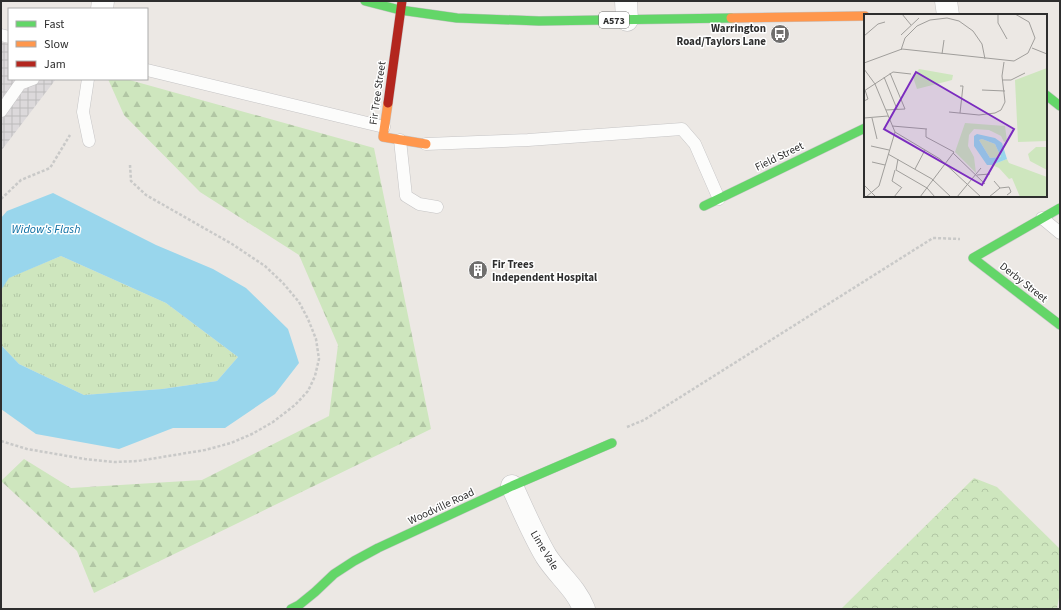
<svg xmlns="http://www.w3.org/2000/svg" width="1061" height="610" viewBox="0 0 1061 610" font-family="'Source Sans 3',sans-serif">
	<defs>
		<pattern id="industrial-grid" width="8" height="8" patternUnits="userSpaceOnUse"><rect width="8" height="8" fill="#dcd9db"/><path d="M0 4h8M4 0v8" fill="none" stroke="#bdbbbc"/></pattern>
		<pattern id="grass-tufts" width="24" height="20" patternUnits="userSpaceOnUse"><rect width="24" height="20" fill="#cee6be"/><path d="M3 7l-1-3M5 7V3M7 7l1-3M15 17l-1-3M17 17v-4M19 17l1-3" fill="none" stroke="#b1c6a4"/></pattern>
		<pattern id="forest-firs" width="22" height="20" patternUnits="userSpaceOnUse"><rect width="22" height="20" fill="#cee6be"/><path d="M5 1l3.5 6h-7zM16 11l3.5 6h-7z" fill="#b1c6a4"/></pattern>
		<pattern id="park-crowns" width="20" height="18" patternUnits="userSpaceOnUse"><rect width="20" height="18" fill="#cee6be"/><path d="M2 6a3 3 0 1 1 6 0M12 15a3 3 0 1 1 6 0" fill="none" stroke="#b1c6a4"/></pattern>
	</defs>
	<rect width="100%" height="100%" fill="#ece8e4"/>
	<path fill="url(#industrial-grid)" d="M 1,42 L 9,44 L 9,79 L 56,79 L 1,151 Z"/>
	<path fill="url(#grass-tufts)" d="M 61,256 L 166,303 L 238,357 L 217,381 L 162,389 L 84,395 L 19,364 L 1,345 L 1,290 L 8,278 Z"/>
	<path fill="url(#forest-firs)" d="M 108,79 L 126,79 L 374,148 L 431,429 L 94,593 L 77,551 L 1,481 L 24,459 L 71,488 L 202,480 L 329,416 L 338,345 L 299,255 L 200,192 L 124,115 Z"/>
	<path fill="url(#park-crowns)" d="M 974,478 L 997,487 L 1060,549 L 1060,592 L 1057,609 L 841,609 Z"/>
	<path fill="#99d6ec" d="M 53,193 L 156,245 L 213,269 L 246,288 L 288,329 L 299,363 L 275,394 L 225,428 L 173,428 L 119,449 L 36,434 L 1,409 L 1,345 L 19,364 L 84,395 L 162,389 L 217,381 L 238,357 L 166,303 L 61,256 L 9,278 L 1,290 L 1,218 L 7,211 Z"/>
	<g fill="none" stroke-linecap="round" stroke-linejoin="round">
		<g stroke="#c5c4c5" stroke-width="13">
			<g id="lane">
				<path d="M 1,35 L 9,37"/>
				<path d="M 147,70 L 384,127"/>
				<path d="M 88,79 L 83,112 L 89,141"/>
				<path d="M 1,111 L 20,84 L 33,79"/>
				<path d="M 400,140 L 406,196 L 419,204 L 437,207"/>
				<path d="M 426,144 L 528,140 L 682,129 L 695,144 L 719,199"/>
				<path d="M 1042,218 L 1060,233"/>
			</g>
		</g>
		<g stroke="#c5c4c5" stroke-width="23">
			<g id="street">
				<path d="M 626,1 L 627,20"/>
				<path d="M 946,1 L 948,15"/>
				<path d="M 102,9 L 103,1"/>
				<path d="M 512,486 C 523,510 533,534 546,556 C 558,575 576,588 584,609"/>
			</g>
		</g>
		<g stroke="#c5c4c5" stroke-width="10">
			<g id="fast">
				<path d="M 365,1 L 400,10 L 457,18 L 539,21 L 731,18"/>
				<path d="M 1046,95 L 1060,106"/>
				<path d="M 704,206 L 865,128"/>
				<path d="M 1060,208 L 973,258 L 1060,325"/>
				<path d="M 291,609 L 299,605 L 315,592 L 334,574 L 354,561 L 378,548 L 512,486 L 612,443"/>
			</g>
		</g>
		<g stroke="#c5c4c5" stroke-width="10">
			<g id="slow">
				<path d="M 731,18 L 865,16"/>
				<path d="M 388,103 L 383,137 L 426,144"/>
			</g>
		</g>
		<g stroke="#c5c4c5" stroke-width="10">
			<path id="jam" d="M 388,103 L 402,1"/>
		</g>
		<g stroke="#c9c9c8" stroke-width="2.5" stroke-dasharray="3 2" stroke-linecap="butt">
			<path d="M 1,199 L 21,180 L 50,168 L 70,135"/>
			<path d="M 627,427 L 644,420 L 933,238 L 960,239"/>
			<path d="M 1,441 L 27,449 L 85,459 L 114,462 L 138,461 L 205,450 L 231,443 L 252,434 L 273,422 L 295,405 L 308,391 L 315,376 L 319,359 L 316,339 L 308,319 L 299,302 L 283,283 L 265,266 L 232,244 L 146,195 L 131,181 L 130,165"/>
		</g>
		<use href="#lane" stroke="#fcfcfb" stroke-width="12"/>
		<use href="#street" stroke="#fcfcfb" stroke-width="22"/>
		<use href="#fast" stroke="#63d668" stroke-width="9"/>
		<use href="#slow" stroke="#ff974d" stroke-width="9"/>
		<use href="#jam" stroke="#b3261e" stroke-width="9"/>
	</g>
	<defs>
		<g id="bus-disc" transform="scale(1)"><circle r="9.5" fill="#706f6e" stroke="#fff"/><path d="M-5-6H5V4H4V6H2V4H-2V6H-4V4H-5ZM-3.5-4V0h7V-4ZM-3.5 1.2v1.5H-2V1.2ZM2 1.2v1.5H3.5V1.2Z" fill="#fff"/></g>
		<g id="building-disc" transform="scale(1)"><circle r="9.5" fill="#706f6e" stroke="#fff"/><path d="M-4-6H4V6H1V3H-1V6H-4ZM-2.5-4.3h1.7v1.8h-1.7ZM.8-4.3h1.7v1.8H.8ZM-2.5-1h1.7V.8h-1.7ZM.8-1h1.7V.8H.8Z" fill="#fff"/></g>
	</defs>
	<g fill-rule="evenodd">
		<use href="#bus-disc" x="780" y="34"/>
		<use href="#building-disc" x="478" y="270"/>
	</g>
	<g text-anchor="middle" stroke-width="3" stroke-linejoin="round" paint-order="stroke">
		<rect fill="#fff" stroke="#6d6d6d" stroke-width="1" x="599" y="12" width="30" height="16" rx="3"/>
		<g font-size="10" font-weight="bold" fill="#2e2e2e">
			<text x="614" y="24">A573</text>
		</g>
		<g font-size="11" font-weight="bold" fill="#2e2e2e" stroke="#fff" text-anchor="end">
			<text x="766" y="32">Warrington<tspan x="766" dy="13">Road/Taylors Lane</tspan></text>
			<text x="492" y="268" text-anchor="start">Fir Trees<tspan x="492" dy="13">Independent Hospital</tspan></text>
		</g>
		<g font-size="11" fill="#2e2e2e" stroke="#fff">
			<text transform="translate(377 93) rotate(-82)" y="4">Fir Tree Street</text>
			<text transform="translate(779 156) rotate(-26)" y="4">Field Street</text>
			<text transform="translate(1024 282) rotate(38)" y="4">Derby Street</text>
			<text transform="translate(441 506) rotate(-25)" y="4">Woodville Road</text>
			<text transform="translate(545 550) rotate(59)" y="4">Lime Vale</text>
		</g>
		<g font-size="12" font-style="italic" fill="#0d6fa3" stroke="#fff">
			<text x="46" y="233">Widow's Flash</text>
		</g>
	</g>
	<g transform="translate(864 14)">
		<rect width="183" height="183" fill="#ece8e4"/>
		<path d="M 118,125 L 131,130 L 137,143 L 126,144 L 115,126 Z" fill="#cee6be"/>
		<path d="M 101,109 L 141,112 L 143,127 L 140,128 L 137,122 L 125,116 L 110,115 L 105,121 L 104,132 L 110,143 L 112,159 L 91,138 ZM 172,133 L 183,133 L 183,156 L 166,147 L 164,140 ZM 143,145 L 145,149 L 183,163 L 183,182 L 156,183 L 148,164 L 145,165 L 135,154 L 128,151 Z" fill="#cee6be"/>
		<path d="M 183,54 L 183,127 L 154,128 L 151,66 ZM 55,55 L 89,61 L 88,66 L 53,75 L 49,63 Z" fill="#cee6be"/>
		<path d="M 113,120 L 131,124 L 138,129 L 143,145 L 128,151 L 123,151 L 110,132 L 110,122 ZM 118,125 L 131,130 L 137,143 L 126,144 L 115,126 Z" fill="#99d6ec" fill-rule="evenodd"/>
		<path fill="none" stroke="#a09e9b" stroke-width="1" d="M 38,0 L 47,11M 134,0 L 134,9 L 143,25M 37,21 L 55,4M 0,22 L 14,10 L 21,8M 168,34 L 183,40M 37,36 L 41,24 L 53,12 L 66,6 L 83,4 L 95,7 L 109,17 L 118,30 L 121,45M 78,40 L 80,26M 0,49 L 38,35 L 150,47 L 164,39 L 171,24 L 165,8 L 151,0M 0,55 L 11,70 L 31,118 L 76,145 L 117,183M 20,63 L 33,95M 138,66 L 147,66 L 161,59M 96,72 L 99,72 L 96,99M 118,76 L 141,77M 0,77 L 29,58 L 47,60M 0,87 L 4,85 L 1,76M 22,96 L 41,95 L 26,59M 85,98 L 115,101 L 131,99 L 137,96 L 141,88 L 138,62 L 140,48M 0,104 L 24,102M 8,104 L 13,125M 28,112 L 63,115M 7,132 L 25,136M 89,139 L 121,170M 24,140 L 68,165 L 87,183M 34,145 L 32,156 L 63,174 L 71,183M 8,148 L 21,151M 51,155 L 61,136M 31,156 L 28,167 L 37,173M 113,161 L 126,160M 0,171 L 12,183M 136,174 L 145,173 L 147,178 L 143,181M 2,183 L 15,172 L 31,118M 30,183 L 38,173M 56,183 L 90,138 L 62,123 L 62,115M 93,183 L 117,154M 125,183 L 136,174 L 130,167"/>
		<path fill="#7b2cbf" fill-opacity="0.15" stroke="#7b2cbf" stroke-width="2" d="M 52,58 L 150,115 L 118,171 L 20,115 Z"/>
		<rect width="183" height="183" fill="none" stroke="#2e2e2e" stroke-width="2"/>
	</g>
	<rect width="1061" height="610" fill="none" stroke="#2e2e2e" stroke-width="4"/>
	<rect x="8" y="8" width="140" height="72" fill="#ffffff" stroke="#ababab"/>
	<rect x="16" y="21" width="20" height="6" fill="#63d668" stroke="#ababab"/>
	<text x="44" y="28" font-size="12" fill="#2e2e2e">Fast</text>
	<rect x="16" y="41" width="20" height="6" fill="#ff974d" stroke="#ababab"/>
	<text x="44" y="48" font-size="12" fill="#2e2e2e">Slow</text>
	<rect x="16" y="61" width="20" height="6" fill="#b3261e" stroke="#ababab"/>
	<text x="44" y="68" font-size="12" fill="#2e2e2e">Jam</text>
</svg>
